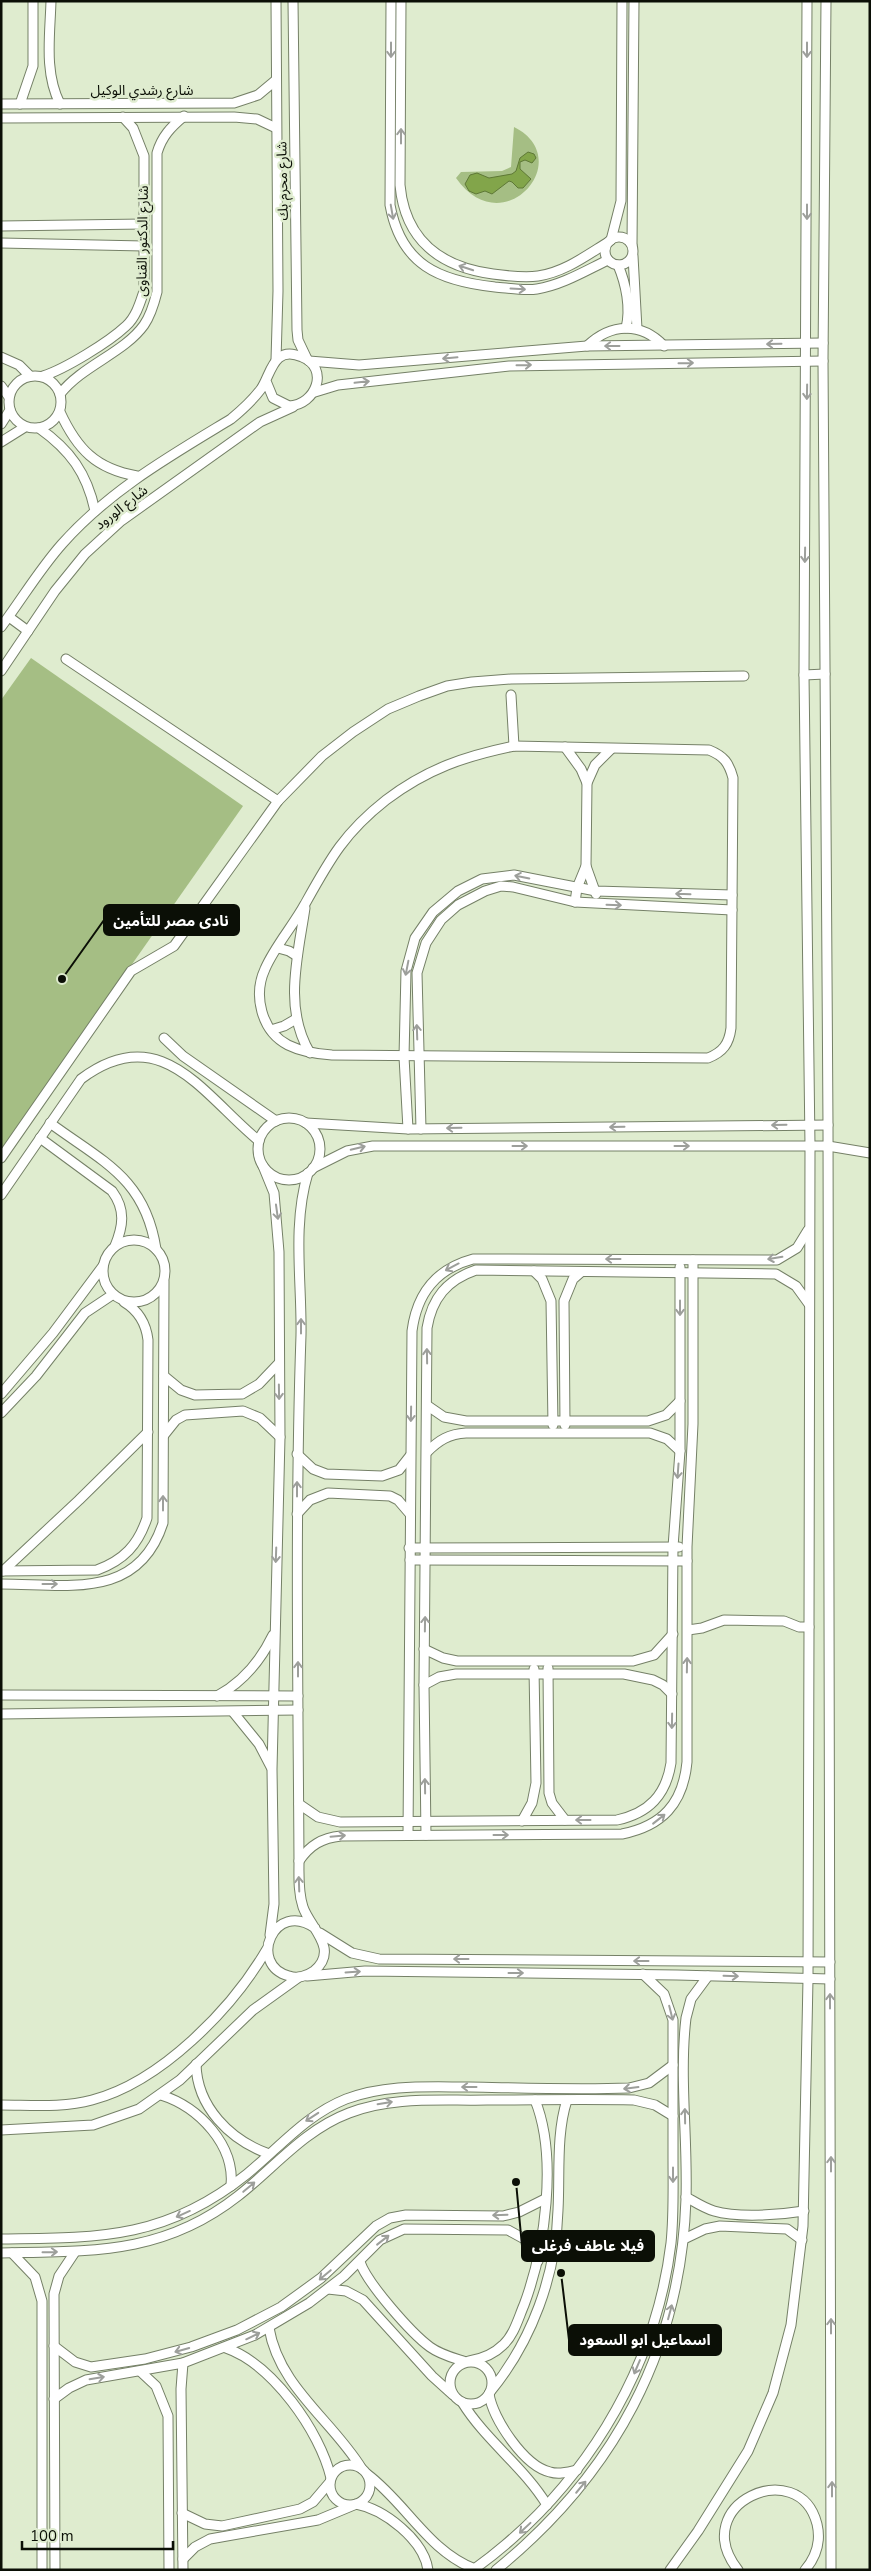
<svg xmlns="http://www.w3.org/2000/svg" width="871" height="2571" viewBox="0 0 871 2571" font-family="'Nunito Sans','Noto Sans Arabic',sans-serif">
	<rect width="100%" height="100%" fill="#dfeccf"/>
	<g fill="#a5be84">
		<path d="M 514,127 C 578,159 503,245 456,178 L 461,172 L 502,171 L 511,167 Z"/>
		<path d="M 31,658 L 243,806 L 1,1151 L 1,700 Z"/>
	</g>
	<path fill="#82a54a" stroke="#5e7836" d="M 528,152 L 534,154 L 536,158 L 532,163 L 525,160 L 520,162 L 520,169 L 531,179 L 523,188 L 518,188 L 512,182 L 509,181 L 492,194 L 485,191 L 476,194 L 469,191 L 465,184 L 470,175 L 477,173 L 489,178 L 512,174 L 516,171 L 520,158 Z"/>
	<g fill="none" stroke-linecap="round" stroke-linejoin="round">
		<g stroke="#758067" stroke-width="11">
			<g id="minor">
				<path d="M 51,1 C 50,36 44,72 60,104"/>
				<path d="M 293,1 L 297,330 L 298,340 L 307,359"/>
				<path d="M 391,1 L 390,205 C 401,265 439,281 495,287 C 508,288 524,291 537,289 C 562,285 585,271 608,260"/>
				<path d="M 401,1 L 400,185 C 405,240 440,267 493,274 C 508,276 523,278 538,276 C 565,272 587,255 610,241"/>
				<path d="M 826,1 L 823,361 L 828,1125 L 831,2570"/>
				<path d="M 1,104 L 234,103 L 258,95 L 276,80"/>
				<path d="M 20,104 L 33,66 L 33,1"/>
				<path d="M 1,118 L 234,117 L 257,119 L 276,128"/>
				<path d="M 1,226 L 144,224"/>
				<circle cx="619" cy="251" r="14"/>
				<path d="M 611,240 L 621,201 L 622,1"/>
				<path d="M 1,243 L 144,246"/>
				<path d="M 632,245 L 634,1"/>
				<path d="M 633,256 L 637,329"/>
				<path d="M 618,265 C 626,284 631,308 626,328"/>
				<path d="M 587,346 C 611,323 641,322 664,346"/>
				<path d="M 1,357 L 19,365 L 30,376"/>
				<path d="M 276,360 L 278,291 L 276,1"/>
				<path d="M 309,361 L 359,365 L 587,346 L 823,343"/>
				<circle cx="35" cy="402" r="26"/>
				<path d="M 43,376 C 65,369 109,342 126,326 C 136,317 140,303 144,291 L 144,156 L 133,128 L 123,117"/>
				<path d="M 1,386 L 9,397"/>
				<path d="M 315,392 L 338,385 L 509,366 L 823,361"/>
				<path d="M 60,394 C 83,365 124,353 144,325 C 151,315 154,304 157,292 L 157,153 C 162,136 171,127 184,116"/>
				<path d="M 60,412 C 77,449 96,469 137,476"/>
				<path d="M 1,424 L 10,410"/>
				<path d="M 39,428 C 70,450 87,473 95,511"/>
				<path d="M 1,442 L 25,427"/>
				<path d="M 9,617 L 28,631"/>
				<path d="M 1,627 C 22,599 39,570 62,544 C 110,490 170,456 231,419 C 242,410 252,401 261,389 C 271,375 273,344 302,357 C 330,368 316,405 289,406 L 273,398 L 266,381"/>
				<path d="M 66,659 L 278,801"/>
				<path d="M 1,671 L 55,591 L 85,554 L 121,521 L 260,422 L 293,407"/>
				<path d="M 804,675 L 825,674"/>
				<path d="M 511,695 L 514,746"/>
				<path d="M 514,746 L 709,750 C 724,756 729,763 733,778 L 731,1028 C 729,1044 723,1052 708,1058 L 332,1055 C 317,1054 302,1052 288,1045 C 261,1031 253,995 265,969 C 275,946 293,926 305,904 C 330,859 344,833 386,800 C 427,769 465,756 514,746 Z"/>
				<path d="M 565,747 L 581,769 L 587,783"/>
				<path d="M 586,866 L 596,894"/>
				<path d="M 575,902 L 577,888 L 586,866 L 587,783 L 595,765 L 611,749"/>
				<path d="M 305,908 C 298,956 283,1008 310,1053"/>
				<path d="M 278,948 L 289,951 L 297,956"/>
				<path d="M 271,1030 L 284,1026 L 296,1019"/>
				<path d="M 164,1038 L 183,1056 L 276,1121"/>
				<circle cx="289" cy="1149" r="31"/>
				<path d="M 50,1123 C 103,1162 145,1178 156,1249"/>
				<path d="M 306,1123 L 408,1129 L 828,1125"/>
				<path d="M 408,1129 L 404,1057 L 406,971 L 415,938 L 433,912 L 458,891 L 482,879 L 514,875 L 596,891 L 732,895"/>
				<path d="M 421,1129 L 417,973 L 426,943 L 441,920 L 458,905 L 485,891 L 501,886 L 513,887 L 575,902 L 732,910"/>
				<path d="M 40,1138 L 112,1191 C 126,1210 123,1226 115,1246"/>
				<path d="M 1,1158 L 131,971 L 174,946 L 278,801 L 322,756 L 353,732 L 388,709 L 419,696 L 447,686 L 472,682 L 511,679 L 744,676"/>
				<path d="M 263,1166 L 274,1193 L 279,1252 L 280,1437 L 272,1769 L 274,1904 L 270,1935"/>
				<path d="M 313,1168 L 347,1151 L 373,1146 L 828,1146 L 870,1153"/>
				<path d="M 308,1173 C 292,1225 302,1282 301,1335 C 295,1510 298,1686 299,1861 C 299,1876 298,1892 303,1907 C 310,1928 340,1949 314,1971 C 307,1976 297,1979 289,1976 C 247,1965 274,1899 315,1928"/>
				<path d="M 1,1195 L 81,1079 C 161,1019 203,1095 259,1141"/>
				<circle cx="134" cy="1271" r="31"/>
				<path d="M 534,1271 L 542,1279 L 551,1301 L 553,1425"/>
				<path d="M 164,1376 L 181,1390 L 195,1395 L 242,1394 L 259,1384 L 279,1363"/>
				<path d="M 1,1394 L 53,1333 L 103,1266"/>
				<path d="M 428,1406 L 444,1417 L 466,1421 L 648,1421 L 666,1415 L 680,1401"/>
				<path d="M 1,1413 L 36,1376 L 85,1313 L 112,1295"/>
				<path d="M 565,1425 L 564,1301 L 573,1279 L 581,1272"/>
				<path d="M 164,1435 L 176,1420 L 185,1415 L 243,1411 L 260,1418 L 280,1437"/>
				<path d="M 427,1452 C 439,1440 449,1434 466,1433 L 650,1433 L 667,1439 L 680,1451"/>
				<path d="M 297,1454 L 313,1469 L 326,1474 L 382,1476 L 399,1470 L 410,1456"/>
				<path d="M 297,1514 L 310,1500 L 328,1493 L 390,1496 L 398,1500 L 410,1514"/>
				<path d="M 409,1548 L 679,1547"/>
				<path d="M 410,1560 L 687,1561"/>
				<path d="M 1,1571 L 97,1570 C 124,1560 138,1545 147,1518 L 148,1340 C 146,1323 139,1311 124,1302"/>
				<path d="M 3,1571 L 79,1500 L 148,1432"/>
				<path d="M 1,1584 C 66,1584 138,1601 163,1523 L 164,1281"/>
				<path d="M 688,1630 L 702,1628 L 724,1620 L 784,1621 L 799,1627 L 809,1627"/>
				<path d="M 424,1649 L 443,1658 L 457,1661 L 633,1661 L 654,1655 L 673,1634"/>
				<path d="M 548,1668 L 549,1793 L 552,1803 L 565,1820"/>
				<path d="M 424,1685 L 439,1677 L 456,1674 L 624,1674 L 653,1680 L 663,1685 L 672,1694"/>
				<path d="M 1,1695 L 298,1696"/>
				<path d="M 217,1696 C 243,1682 260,1662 273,1635"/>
				<path d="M 233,1712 L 259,1744 L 271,1767"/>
				<path d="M 1,1714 L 298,1710"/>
				<path d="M 299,1804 L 318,1817 L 340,1822 L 617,1820 C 649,1813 666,1795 671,1763 L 673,1547 L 680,1451 L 680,1267"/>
				<path d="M 522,1821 L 532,1803 L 536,1783 L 534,1669"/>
				<path d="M 408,1835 L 412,1331 C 417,1293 436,1269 473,1259 L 777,1260 L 797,1248 L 808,1230"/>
				<path d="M 426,1835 L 424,1685 L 427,1328 C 432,1298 447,1280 476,1270 L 776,1274 L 796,1286 L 809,1304"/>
				<path d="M 299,1861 C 310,1845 322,1838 341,1836 L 622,1834 C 662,1826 683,1804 687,1762 L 687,1547 L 693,1424 L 693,1260"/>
				<path d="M 320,1933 L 352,1953 L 379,1959 L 830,1962"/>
				<path d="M 307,1976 L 365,1971 L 677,1975 L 830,1979"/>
				<path d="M 196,2064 C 197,2107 230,2140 269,2154"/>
				<path d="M 161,2095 C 199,2107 235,2145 231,2186"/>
				<path d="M 1,2105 C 31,2105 63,2108 92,2100 C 161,2082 232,2009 267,1949"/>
				<path d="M 1,2130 L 93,2125 L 139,2109 L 180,2080 L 253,2010 L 299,1977"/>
				<path d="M 686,2197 C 695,2202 704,2208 714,2211 C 738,2218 779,2215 804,2211"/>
				<path d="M 1,2239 C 100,2238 166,2239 247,2174 C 280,2147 306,2115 346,2099 C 386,2084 428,2087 470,2087 C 523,2088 576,2090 629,2088 L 649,2083 L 673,2065"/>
				<path d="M 684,2239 L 705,2229 L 720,2226 L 787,2229 L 802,2240"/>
				<path d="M 1,2253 C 91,2251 163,2255 238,2196 C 274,2168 304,2130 349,2113 C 392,2096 441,2101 487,2100 C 536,2100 585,2099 634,2100 L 655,2105 L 673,2116"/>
				<path d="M 12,2253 L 35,2277 L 42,2301 L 42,2570"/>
				<path d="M 360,2262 C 367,2283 411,2333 430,2347 C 441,2355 454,2358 466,2362"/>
				<path d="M 328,2289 L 346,2291 L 363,2300 L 432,2376 L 453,2395"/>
				<path d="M 269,2328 C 279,2387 332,2420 362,2469"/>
				<path d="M 54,2346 L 75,2362 L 91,2367 L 145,2359 L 191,2347 L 237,2330 L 281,2307 L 321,2278 L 376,2226 L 390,2218 L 406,2215 L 503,2216 L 519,2212 L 545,2199"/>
				<path d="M 226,2348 C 272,2364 320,2431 331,2478"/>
				<path d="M 469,2361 C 482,2359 493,2355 503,2345 C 514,2335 518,2319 524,2305 C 545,2249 558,2157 535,2100"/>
				<circle cx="471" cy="2383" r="21"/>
				<path d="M 141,2372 L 156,2386 L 168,2416 L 169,2570"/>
				<path d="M 490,2392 C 532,2341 556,2275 558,2210 C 560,2174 556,2134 567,2100"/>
				<path d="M 489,2394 C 493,2419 524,2466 550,2472 C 559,2475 568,2472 577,2470"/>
				<path d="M 54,2399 L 69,2388 L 86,2380 L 183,2363 L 255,2335 L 309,2303 L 344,2276 L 380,2240 L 404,2229 L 508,2230 L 528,2241 L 538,2261"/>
				<path d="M 462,2402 C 486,2441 524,2467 547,2505"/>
				<circle cx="350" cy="2485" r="20"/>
				<path d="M 367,2474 C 406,2503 428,2551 475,2569"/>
				<path d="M 356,2504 C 384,2509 424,2540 428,2570"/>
				<path d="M 182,2513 L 205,2524 L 222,2526 L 300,2509 L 313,2502 L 330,2482"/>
				<path d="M 183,2559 L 195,2547 L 210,2539 L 318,2520 L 354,2505"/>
				<path d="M 55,2570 L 54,2294 L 59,2276 L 75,2252"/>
				<path d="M 183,2570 L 181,2389 L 183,2363"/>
				<path d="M 473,2570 C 580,2493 655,2374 671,2243 C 674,2214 673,2185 673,2156 C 673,2111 673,2065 673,2020 L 664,1994 L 643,1974"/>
				<path d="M 496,2570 C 613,2475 681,2351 686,2199 C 688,2139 679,2077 686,2018 L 691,1999 L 708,1976"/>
				<path d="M 670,2570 L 698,2531 L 748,2451 L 773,2393 L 791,2325 L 803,2226 L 808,1979 L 809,1627 L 810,1146 L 804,675 L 807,1"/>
				<path d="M 738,2570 C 686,2504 799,2454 817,2524 C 821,2541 816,2557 805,2570"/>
			</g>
		</g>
		<use href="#minor" stroke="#fff" stroke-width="9"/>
	</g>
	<defs><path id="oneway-shaft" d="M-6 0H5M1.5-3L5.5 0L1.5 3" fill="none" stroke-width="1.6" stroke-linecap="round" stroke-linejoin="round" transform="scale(1.25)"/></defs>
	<g stroke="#9d9f9b">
		<use href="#oneway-shaft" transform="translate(391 50) rotate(90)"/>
		<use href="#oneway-shaft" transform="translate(807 50) rotate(90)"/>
		<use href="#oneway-shaft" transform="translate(401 136) rotate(-90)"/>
		<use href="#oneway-shaft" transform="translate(392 212) rotate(80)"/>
		<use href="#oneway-shaft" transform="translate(807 212) rotate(90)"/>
		<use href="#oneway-shaft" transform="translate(466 268) rotate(-162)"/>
		<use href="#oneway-shaft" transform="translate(518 289) rotate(3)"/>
		<use href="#oneway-shaft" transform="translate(774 344) rotate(179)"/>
		<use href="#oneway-shaft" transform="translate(612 346) rotate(-180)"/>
		<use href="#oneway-shaft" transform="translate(450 358) rotate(175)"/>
		<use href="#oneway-shaft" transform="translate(686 363) rotate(-1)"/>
		<use href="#oneway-shaft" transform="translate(524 365) rotate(-1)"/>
		<use href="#oneway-shaft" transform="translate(362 382) rotate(-6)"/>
		<use href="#oneway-shaft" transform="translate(807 392) rotate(91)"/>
		<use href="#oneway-shaft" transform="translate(805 555) rotate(91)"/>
		<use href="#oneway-shaft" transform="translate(522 877) rotate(-169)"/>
		<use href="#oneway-shaft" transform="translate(683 894) rotate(-178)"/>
		<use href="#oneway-shaft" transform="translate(614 905) rotate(2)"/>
		<use href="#oneway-shaft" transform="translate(407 968) rotate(101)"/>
		<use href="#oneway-shaft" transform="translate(417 1032) rotate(-92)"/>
		<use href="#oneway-shaft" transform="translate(779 1125) rotate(179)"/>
		<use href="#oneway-shaft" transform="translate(617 1127) rotate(179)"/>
		<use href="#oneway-shaft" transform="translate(454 1128) rotate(179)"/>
		<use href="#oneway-shaft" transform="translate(520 1146)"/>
		<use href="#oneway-shaft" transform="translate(682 1146)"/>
		<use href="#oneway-shaft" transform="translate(358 1148) rotate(-13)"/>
		<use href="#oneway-shaft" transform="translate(277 1212) rotate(82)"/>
		<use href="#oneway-shaft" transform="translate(775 1258) rotate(171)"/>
		<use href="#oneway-shaft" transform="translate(613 1259) rotate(-180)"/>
		<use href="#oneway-shaft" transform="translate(452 1267) rotate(152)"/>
		<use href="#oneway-shaft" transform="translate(680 1308) rotate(90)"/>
		<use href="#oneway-shaft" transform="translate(301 1326) rotate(-90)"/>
		<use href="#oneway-shaft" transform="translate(427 1356) rotate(-91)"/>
		<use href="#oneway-shaft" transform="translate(279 1392) rotate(89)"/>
		<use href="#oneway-shaft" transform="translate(411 1414) rotate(91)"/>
		<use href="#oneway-shaft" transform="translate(678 1471) rotate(94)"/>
		<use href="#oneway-shaft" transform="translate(297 1489) rotate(-90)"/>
		<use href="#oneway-shaft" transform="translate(163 1503) rotate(-90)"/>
		<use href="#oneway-shaft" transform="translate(276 1555) rotate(92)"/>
		<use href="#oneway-shaft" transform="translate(50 1584)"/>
		<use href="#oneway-shaft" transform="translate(425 1624) rotate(-89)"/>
		<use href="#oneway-shaft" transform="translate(687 1665) rotate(-89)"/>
		<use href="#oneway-shaft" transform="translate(298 1669) rotate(-90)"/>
		<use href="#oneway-shaft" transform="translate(672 1721) rotate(91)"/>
		<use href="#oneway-shaft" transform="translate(425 1786) rotate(-91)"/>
		<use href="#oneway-shaft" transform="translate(659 1819) rotate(-38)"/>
		<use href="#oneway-shaft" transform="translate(583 1820) rotate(180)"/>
		<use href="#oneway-shaft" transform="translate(501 1835)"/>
		<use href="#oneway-shaft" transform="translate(338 1836) rotate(-5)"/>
		<use href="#oneway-shaft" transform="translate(299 1884) rotate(-92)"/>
		<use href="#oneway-shaft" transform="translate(461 1959) rotate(-180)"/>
		<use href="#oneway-shaft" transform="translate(641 1961) rotate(-180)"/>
		<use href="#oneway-shaft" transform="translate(353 1972) rotate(-4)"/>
		<use href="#oneway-shaft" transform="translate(516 1973)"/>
		<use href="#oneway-shaft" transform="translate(731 1976) rotate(2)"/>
		<use href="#oneway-shaft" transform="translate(830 2001) rotate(-90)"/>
		<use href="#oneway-shaft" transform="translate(671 2013) rotate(76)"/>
		<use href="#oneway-shaft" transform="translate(469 2087) rotate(-180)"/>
		<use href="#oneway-shaft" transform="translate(631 2088) rotate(173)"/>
		<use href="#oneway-shaft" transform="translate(385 2103) rotate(-9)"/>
		<use href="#oneway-shaft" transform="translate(685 2116) rotate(-91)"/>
		<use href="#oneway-shaft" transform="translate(312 2117) rotate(147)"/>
		<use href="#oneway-shaft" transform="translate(831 2164) rotate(-90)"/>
		<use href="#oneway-shaft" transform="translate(673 2175) rotate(90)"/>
		<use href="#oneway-shaft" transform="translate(249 2187) rotate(-40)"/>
		<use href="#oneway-shaft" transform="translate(183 2214) rotate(156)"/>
		<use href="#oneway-shaft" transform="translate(500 2215) rotate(178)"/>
		<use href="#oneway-shaft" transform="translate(383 2240) rotate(-38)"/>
		<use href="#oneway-shaft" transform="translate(50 2252) rotate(-1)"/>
		<use href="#oneway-shaft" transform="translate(325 2275) rotate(140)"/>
		<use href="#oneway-shaft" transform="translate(670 2312) rotate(-75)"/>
		<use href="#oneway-shaft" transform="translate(831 2326) rotate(-90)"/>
		<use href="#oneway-shaft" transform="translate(253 2336) rotate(-26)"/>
		<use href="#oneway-shaft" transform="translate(182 2350) rotate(164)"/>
		<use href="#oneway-shaft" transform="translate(637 2367) rotate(113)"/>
		<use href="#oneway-shaft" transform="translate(97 2378) rotate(-9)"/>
		<use href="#oneway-shaft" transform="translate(581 2487) rotate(-50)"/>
		<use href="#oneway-shaft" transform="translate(832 2489) rotate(-90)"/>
		<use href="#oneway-shaft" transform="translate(525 2528) rotate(137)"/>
	</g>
	<g text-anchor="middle" stroke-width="5" stroke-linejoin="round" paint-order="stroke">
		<g font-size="14" fill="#0b0f06" stroke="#dfeccf">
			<text x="142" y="95">شارع رشدي الوكيل</text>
			<text transform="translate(282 181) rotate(-91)" y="5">شارع محرم بك</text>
			<text transform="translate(142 241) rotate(-89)" y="5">شارع الدكتور القناوى</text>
			<text transform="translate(121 507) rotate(-38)" y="5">شارع الورود</text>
		</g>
	</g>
	<path fill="none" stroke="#0b0f06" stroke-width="2" d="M62 979L104 920M516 2182L522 2246M561 2273L569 2340"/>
	<g fill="#0b0f06" stroke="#dfeccf" stroke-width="2">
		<circle cx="62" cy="979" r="5"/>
		<circle cx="516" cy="2182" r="5"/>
		<circle cx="561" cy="2273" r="5"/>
	</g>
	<g fill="#0b0f06" stroke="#0b0f06" stroke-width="2">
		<rect x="104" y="905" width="135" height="30" rx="5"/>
		<rect x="522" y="2231" width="132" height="30" rx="5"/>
		<rect x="569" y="2325" width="152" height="30" rx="5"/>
	</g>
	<g font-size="15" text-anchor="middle" font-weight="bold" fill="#fff">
		<text x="171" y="926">نادى مصر للتأمين</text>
		<text x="588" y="2251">فيلا عاطف فرغلى</text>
		<text x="645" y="2345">اسماعيل ابو السعود</text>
	</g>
	<rect width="871" height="2571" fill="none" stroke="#0b0f06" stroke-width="5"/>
	<path d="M22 2541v8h151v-8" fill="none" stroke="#0b0f06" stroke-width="2.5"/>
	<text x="30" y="2541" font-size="15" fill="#0b0f06" stroke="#dfeccf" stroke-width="4" paint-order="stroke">100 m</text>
</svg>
